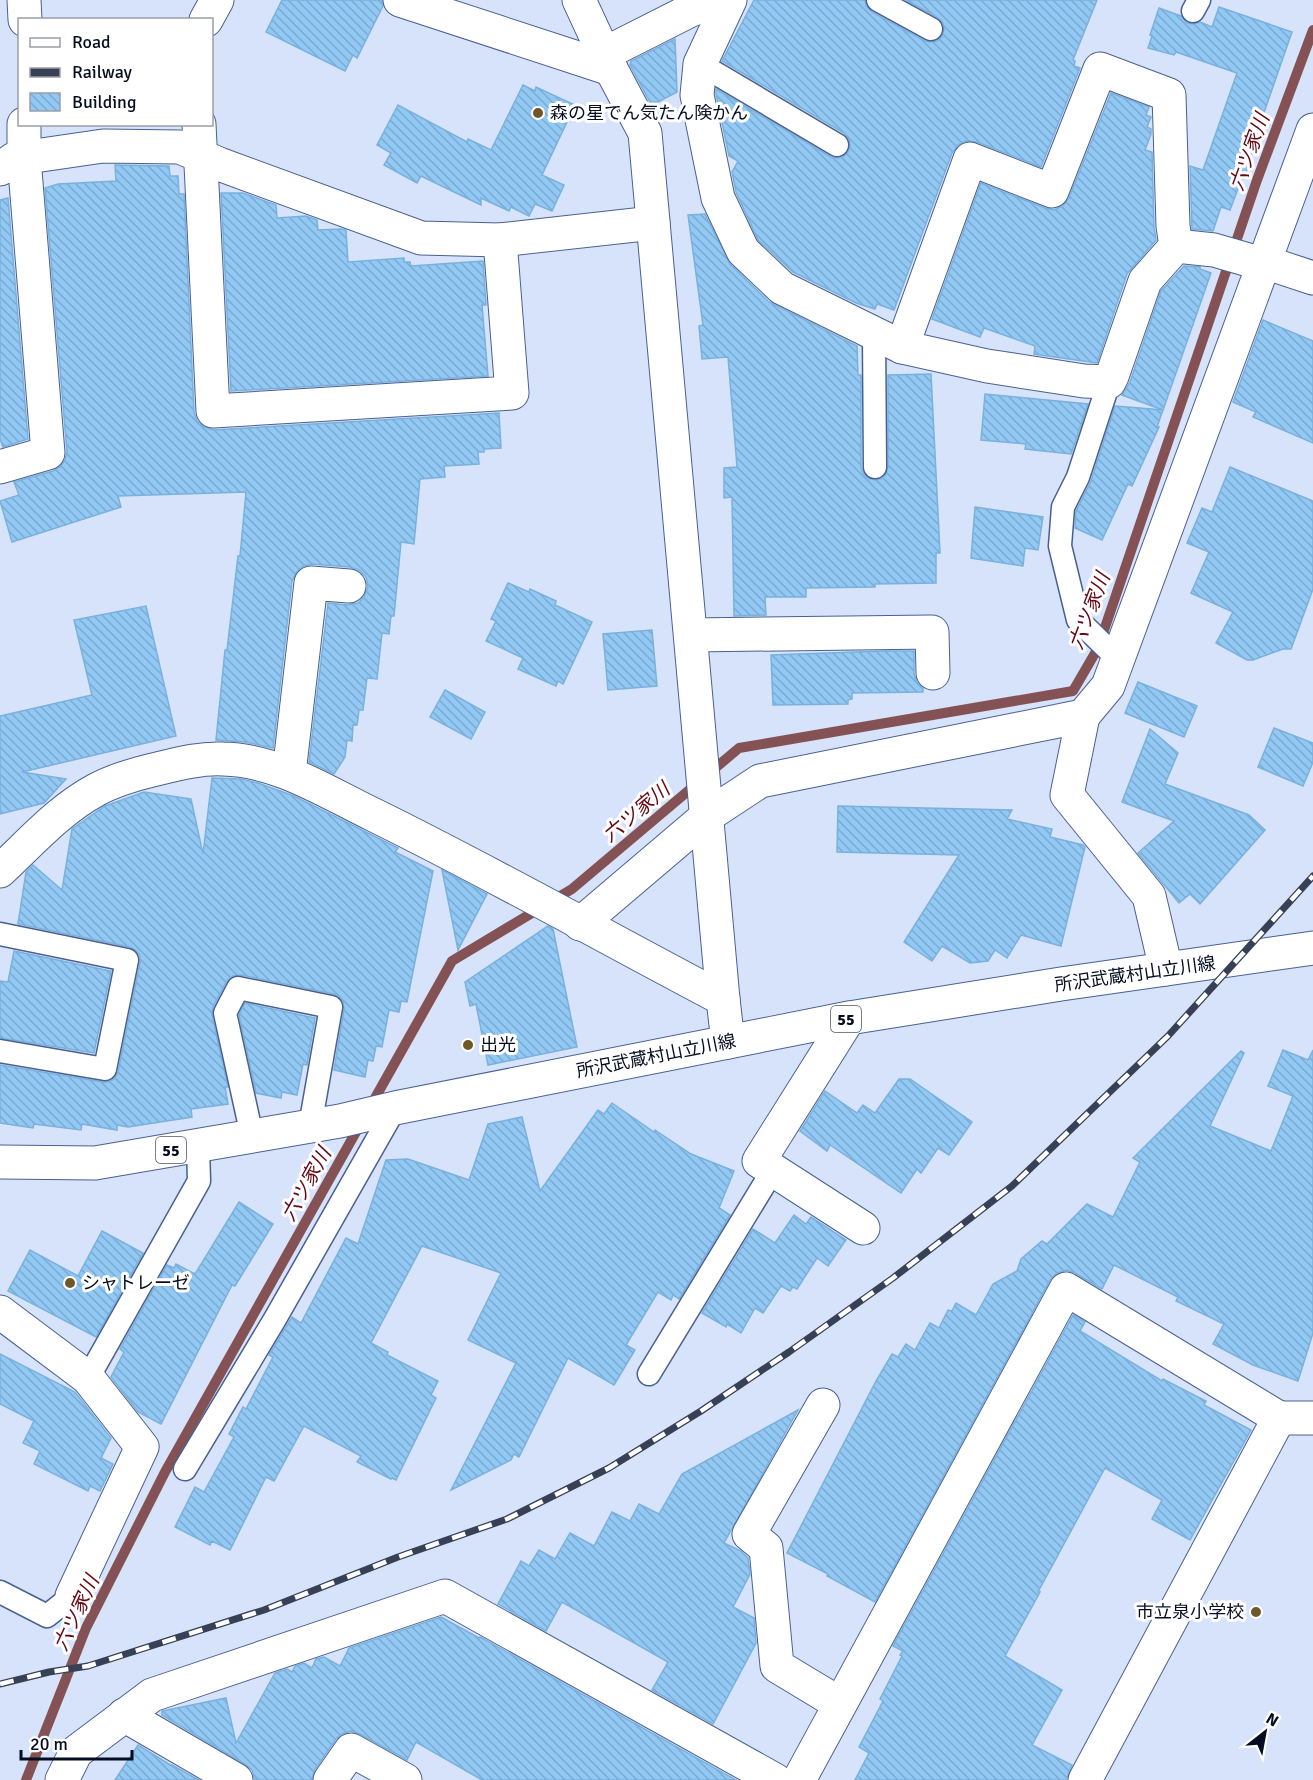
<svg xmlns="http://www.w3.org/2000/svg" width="1313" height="1780" viewBox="0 0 1313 1780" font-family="Signika,'Noto Sans JP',sans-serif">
	<defs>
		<pattern id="building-back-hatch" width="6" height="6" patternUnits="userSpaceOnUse" patternTransform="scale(1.5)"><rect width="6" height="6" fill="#91c8f4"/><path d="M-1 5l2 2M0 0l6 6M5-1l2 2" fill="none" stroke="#7cabd1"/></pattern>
	</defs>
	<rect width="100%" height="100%" fill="#d7e3fa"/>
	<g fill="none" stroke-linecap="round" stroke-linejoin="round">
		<g stroke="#845255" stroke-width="10">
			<path d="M 370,1107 L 452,961 L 572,889 L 739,748 L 1073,691 L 1098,648 L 1257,180 L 1313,30"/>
			<path d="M 26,1780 L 86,1628 L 165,1472 L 361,1123"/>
		</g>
	</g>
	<g fill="url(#building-back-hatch)" stroke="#7ab1dc" stroke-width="1.5">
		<path d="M 282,0 L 382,0 L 383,6 L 357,58 L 353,55 L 345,71 L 266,32 Z"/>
		<path d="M 754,0 L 865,0 L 866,6 L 872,12 L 925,41 L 931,42 L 937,41 L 942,36 L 944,29 L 943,23 L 937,17 L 906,0 L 1097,0 L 1073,60 L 1075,61 L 1074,66 L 1080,68 L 1041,167 L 977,142 L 966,141 L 958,145 L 952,153 L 894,310 L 877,304 L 875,309 L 856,303 L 793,272 L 758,240 L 736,192 L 732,172 L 738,161 L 729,156 L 716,94 L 716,89 L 831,157 L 837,158 L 843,157 L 848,152 L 850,146 L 849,139 L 844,133 L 722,61 Z"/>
		<path d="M 1219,7 L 1292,32 L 1251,150 L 1253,151 L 1244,179 L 1242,178 L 1230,210 L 1221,207 L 1213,231 L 1192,229 L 1190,166 L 1203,170 L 1237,73 L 1176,52 L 1174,55 L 1148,48 L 1152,36 L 1150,35 L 1159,8 L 1181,16 L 1187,23 L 1194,24 L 1200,22 L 1212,27 Z"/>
		<path d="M 675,39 L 677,92 L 658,102 L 650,102 L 630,65 L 631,61 Z"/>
		<path d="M 523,85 L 535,91 L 536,87 L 575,105 L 542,175 L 564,185 L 552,211 L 535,204 L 529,216 L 511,207 L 509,211 L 481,198 L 481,205 L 421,176 L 417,183 L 384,165 L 391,153 L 377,145 L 398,105 L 467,142 L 468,139 L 491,150 Z"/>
		<path d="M 1111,93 L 1149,107 L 1146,115 L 1151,117 L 1147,127 L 1151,129 L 1151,134 L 1145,150 L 1152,152 L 1154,227 L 1156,240 L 1127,274 L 1097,363 L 1034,354 L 1035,346 L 984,328 L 980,337 L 932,319 L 981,183 L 1045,208 L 1054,210 L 1063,206 L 1069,198 Z"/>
		<path d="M 115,165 L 169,166 L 170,176 L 178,176 L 179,194 L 184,194 L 194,412 L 197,421 L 204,427 L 214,430 L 499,413 L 501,448 L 484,449 L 484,452 L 478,452 L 479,464 L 444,466 L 445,477 L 420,479 L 414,544 L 401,542 L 394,616 L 391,616 L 389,634 L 382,633 L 377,679 L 367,678 L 363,710 L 359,710 L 357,725 L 353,725 L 352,741 L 347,740 L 345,757 L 334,774 L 309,762 L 328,603 L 348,605 L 358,603 L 364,597 L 368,587 L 366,577 L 360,571 L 350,567 L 312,564 L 303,566 L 296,573 L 292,581 L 273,748 L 245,742 L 216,740 L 225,650 L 227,650 L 238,556 L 240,556 L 246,492 L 118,496 L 121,507 L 12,542 L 0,501 L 19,495 L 14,482 L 53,471 L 60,467 L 65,460 L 67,452 L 45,188 L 58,184 L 116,181 Z"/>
		<path d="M 221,193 L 243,193 L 276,205 L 277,218 L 306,216 L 317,220 L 318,230 L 341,229 L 346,230 L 348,262 L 404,258 L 404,262 L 410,262 L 411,266 L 483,261 L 486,305 L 482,305 L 488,376 L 231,391 Z"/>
		<path d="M 8,198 L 28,439 L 3,447 L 0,439 L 0,200 Z"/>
		<path d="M 705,214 L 730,264 L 769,302 L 857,346 L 858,375 L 861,375 L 861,467 L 863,473 L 868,478 L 875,480 L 881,479 L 886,474 L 888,467 L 888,375 L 931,374 L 940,553 L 936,553 L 936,583 L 875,584 L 875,587 L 806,588 L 806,597 L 765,597 L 766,615 L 734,616 L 732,497 L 724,498 L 724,468 L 737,467 L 728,357 L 702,359 L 699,326 L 703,325 L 688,215 Z"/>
		<path d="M 1184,266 L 1200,267 L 1200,269 L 1211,273 L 1163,410 L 1122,395 L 1130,382 L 1161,291 Z"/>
		<path d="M 1263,320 L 1313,341 L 1313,443 L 1253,417 L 1256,412 L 1233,402 Z"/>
		<path d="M 985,394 L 1088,404 L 1071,454 L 1025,449 L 1026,444 L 981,440 Z"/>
		<path d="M 1115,406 L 1163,410 L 1157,427 L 1159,427 L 1132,486 L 1128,484 L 1102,540 L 1075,528 L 1076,511 L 1091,481 Z"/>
		<path d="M 1230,467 L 1313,501 L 1313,589 L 1291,649 L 1283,649 L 1253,660 L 1247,660 L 1216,643 L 1233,612 L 1191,593 L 1209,552 L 1187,543 L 1202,508 L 1212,512 Z"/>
		<path d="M 975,507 L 1043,517 L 1038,550 L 1025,548 L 1023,566 L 971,558 Z"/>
		<path d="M 508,583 L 529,592 L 530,589 L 556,601 L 555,605 L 592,622 L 563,684 L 558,681 L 556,686 L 518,669 L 523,658 L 486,641 L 496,621 L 491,619 Z"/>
		<path d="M 146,606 L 176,736 L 22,772 L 66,779 L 44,803 L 0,814 L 0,716 L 92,695 L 74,620 Z"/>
		<path d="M 652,630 L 657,686 L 608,690 L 603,634 Z"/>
		<path d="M 884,651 L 914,651 L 914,674 L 917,682 L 923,689 L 923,692 L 852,693 L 852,699 L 848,700 L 848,704 L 773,705 L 771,655 Z"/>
		<path d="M 1138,682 L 1197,706 L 1184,737 L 1125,713 Z"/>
		<path d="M 445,690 L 485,712 L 471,739 L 430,717 Z"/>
		<path d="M 1274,728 L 1313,743 L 1313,762 L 1303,786 L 1258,767 Z"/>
		<path d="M 1150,729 L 1178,753 L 1165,784 L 1249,815 L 1265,830 L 1200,904 L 1190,894 L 1179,903 L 1138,853 L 1174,821 L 1122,802 Z"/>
		<path d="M 212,778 L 241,779 L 258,783 L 294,796 L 398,848 L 395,852 L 433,871 L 407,1002 L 401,1001 L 399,1012 L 389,1010 L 382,1047 L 376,1046 L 373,1061 L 368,1060 L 365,1077 L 334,1070 L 344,1009 L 343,1002 L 339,996 L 334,994 L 241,975 L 233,976 L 226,982 L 213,1007 L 212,1015 L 228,1087 L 225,1087 L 228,1104 L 191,1109 L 192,1117 L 128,1127 L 117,1125 L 117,1130 L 82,1124 L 81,1130 L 34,1124 L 33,1128 L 0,1123 L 0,1065 L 103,1082 L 109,1082 L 115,1078 L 118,1072 L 140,963 L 140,955 L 135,950 L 130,947 L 18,924 L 26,872 L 33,865 L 62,890 L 72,829 L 105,806 L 144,792 L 191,799 L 203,854 Z"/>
		<path d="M 838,806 L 1012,810 L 1007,819 L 1052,829 L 1050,837 L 1083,845 L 1085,847 L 1061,946 L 1021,935 L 1007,958 L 995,950 L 988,961 L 970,963 L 942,946 L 932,961 L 904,942 L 959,855 L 837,852 Z"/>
		<path d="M 442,870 L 487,894 L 458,950 Z"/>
		<path d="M 548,926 L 553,929 L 577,1047 L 488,1065 L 476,1004 L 470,1006 L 465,982 Z"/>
		<path d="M 14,951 L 111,971 L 94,1053 L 0,1038 L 0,981 L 8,982 Z"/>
		<path d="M 245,1003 L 315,1018 L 307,1065 L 303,1064 L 297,1095 L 282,1092 L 281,1098 L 256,1093 L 239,1015 Z"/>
		<path d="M 1283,1050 L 1308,1060 L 1313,1050 L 1313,1333 L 1298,1381 L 1253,1365 L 1213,1344 L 1224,1324 L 1176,1301 L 1178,1297 L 1114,1265 L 1102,1289 L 1075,1273 L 1067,1270 L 1057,1273 L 1050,1280 L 875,1602 L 827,1576 L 828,1574 L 787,1553 L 876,1381 L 892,1354 L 898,1357 L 906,1344 L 915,1350 L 930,1323 L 939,1328 L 948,1310 L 952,1311 L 956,1303 L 976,1315 L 993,1284 L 1017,1271 L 1021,1259 L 1042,1241 L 1047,1244 L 1087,1204 L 1113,1217 L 1140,1162 L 1133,1158 L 1241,1051 L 1244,1053 L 1210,1126 L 1271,1151 L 1293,1096 L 1268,1086 Z"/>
		<path d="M 899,1079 L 910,1079 L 972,1122 L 949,1155 L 938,1148 L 921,1173 L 917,1169 L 901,1193 L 830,1145 L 827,1151 L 800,1131 L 825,1091 L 857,1113 L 863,1105 L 875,1113 Z"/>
		<path d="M 612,1103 L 654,1132 L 655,1130 L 691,1154 L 734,1171 L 719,1208 L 730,1215 L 679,1299 L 673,1295 L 671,1300 L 658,1292 L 626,1345 L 635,1350 L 614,1385 L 568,1358 L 519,1457 L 514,1454 L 511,1460 L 451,1490 L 516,1363 L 468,1340 L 501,1273 L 422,1246 L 371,1343 L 388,1352 L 387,1355 L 438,1381 L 431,1395 L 436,1398 L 396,1480 L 392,1478 L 391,1479 L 357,1462 L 361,1456 L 304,1426 L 274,1481 L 266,1477 L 230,1550 L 212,1541 L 210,1545 L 175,1527 L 195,1487 L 204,1492 L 234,1437 L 229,1434 L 243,1407 L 246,1409 L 273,1357 L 269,1355 L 292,1317 L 301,1323 L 346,1238 L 358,1244 L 386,1160 L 408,1159 L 469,1180 L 488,1124 L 522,1117 L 540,1191 L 598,1110 L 604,1114 Z"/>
		<path d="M 239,1202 L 273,1224 L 235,1286 L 232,1285 L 161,1424 L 138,1412 L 111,1377 L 124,1352 L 120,1349 L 167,1265 L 174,1268 L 176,1264 L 195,1274 Z"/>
		<path d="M 794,1215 L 806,1224 L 811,1217 L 846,1240 L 828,1266 L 817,1258 L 797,1289 L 793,1287 L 790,1291 L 781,1286 L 763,1313 L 755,1308 L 741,1333 L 727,1324 L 726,1327 L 702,1313 L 753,1229 L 775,1243 Z"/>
		<path d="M 102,1231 L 143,1253 L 96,1337 L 8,1291 L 30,1250 L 78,1276 Z"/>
		<path d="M 1073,1315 L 1085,1322 L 1080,1331 L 1162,1381 L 1163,1379 L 1206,1401 L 1204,1405 L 1251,1430 L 1190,1540 L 1152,1519 L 1162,1500 L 1105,1468 L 1038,1592 L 1040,1592 L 1005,1656 L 1062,1690 L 1032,1745 L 1072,1765 L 1066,1780 L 855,1780 L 869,1753 L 859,1747 L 883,1701 L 880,1699 L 902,1656 L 900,1655 L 903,1651 L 893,1646 Z"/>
		<path d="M 0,1354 L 75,1392 L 111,1438 L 101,1458 L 113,1464 L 100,1491 L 90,1486 L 88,1491 L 34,1464 L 40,1451 L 23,1443 L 34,1421 L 0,1404 Z"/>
		<path d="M 798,1410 L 724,1543 L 741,1551 L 748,1558 L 750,1574 L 733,1607 L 754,1618 L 756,1643 L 713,1724 L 652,1690 L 668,1662 L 562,1602 L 546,1631 L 498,1604 L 521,1561 L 529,1566 L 539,1550 L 555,1559 L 570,1533 L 594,1546 L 612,1512 L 630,1521 L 639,1504 L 659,1514 L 682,1474 Z"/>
		<path d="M 441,1617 L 479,1638 L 480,1637 L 736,1780 L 482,1780 L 416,1742 L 407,1760 L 360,1734 L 351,1731 L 342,1734 L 336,1739 L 315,1769 L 312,1780 L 255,1780 L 252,1770 L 245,1764 L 162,1715 L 162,1711 L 226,1698 L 236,1743 L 275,1673 L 287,1669 L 292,1672 L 295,1666 L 304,1663 L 312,1668 L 316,1659 L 324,1657 L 340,1666 L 349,1648 Z"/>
		<path d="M 138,1745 L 172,1766 L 172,1765 L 199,1780 L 115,1780 Z"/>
	</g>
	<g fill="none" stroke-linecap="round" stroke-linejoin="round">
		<g stroke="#486192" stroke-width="25">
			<g id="lane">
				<path d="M 878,0 L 931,29"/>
				<path d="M 1193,11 L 1199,0"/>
				<path d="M 700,64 L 837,145"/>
				<path d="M 874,333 L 875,467"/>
				<path d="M 1109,382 L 1078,477 L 1063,507 L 1060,546 L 1078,620 L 1118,659"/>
				<path d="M 0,934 L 127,960 L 105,1069 L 0,1051"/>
				<path d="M 252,1136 L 225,1013 L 238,988 L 331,1007 L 310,1126"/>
				<path d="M 649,1374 L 773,1170"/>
				<path d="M 88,1378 L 199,1181 L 198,1145"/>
				<path d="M 185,1469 L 275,1319 L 395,1108"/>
				<path d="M 0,1592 L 47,1616 L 72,1596"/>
			</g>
		</g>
		<g stroke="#486192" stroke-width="35">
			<g id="street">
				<path d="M 24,0 L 25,20"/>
				<path d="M 400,0 L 611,69"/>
				<path d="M 579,0 L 611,69"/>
				<path d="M 730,0 L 700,64 L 697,95 L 718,198 L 743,251 L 782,288 L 902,347 L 987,366 L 1084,381 L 1109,382 L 1112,376 L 1145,281 L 1176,246 L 1214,250 L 1252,261 L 1264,262 L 1313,278"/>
				<path d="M 206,20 L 217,0"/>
				<path d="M 604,54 L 691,10 L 717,0"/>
				<path d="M 199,124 L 213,411 L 512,393 L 500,240"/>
				<path d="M 0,169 L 14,159 L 103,146 L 180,147 L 219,164 L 421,238 L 500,240 L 653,223"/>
				<path d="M 902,347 L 970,159 L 1052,191 L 1100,69 L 1169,95 L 1173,226 L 1176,246"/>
				<path d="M 0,467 L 48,453 L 24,158 L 24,124"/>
				<path d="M 692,635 L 932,632 L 933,673"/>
				<path d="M 1083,716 L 1067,795 L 1149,896 L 1166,969"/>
				<path d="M 289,773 L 311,583 L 349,586"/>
				<path d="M 0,871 C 30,843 59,810 96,790 C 116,779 139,773 161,768 C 181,763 202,758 223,759 C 278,760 326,792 374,815 C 492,873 607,938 723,999"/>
				<path d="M 580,924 L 707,816 L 760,781 L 1083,716 L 1108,686 L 1313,130"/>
				<path d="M 849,1018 L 759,1161 L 863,1228"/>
				<path d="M 0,1312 L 88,1378 L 142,1447 L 72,1596"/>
				<path d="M 823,1405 L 749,1534 L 766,1548 L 777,1666 L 840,1704"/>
				<path d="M 124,1715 L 236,1780"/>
				<path d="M 62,1780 L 76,1752 L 152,1695 L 445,1596 L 775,1780"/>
				<path d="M 330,1780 L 351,1750 L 405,1780"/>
				<path d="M 799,1780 L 1066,1289 L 1279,1418"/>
				<path d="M 1085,1780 L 1279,1418 L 1313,1418"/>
			</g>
		</g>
		<g stroke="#486192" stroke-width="35">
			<path id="secondary" d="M 611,69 L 645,133 C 671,422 698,711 723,999 L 728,1042"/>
		</g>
		<g stroke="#486192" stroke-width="35">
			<path id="primary" d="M 0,1162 L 95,1163 L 340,1121 L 395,1108 L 849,1018 L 1061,984 L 1313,948"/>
		</g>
		<use href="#lane" stroke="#fff" stroke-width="22"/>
		<use href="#street" stroke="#fff" stroke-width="33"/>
		<use href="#secondary" stroke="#fff" stroke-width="33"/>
		<use href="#primary" stroke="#fff" stroke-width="33"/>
		<g stroke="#374054" stroke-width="7">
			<path id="rail" d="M 0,1684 L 49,1672 L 88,1666 L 264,1610 L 398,1557 L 507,1519 L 609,1468 L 701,1411 L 789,1352 L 893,1278 L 1012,1186 L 1168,1036 L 1313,876"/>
		</g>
		<use href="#rail" stroke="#fff" stroke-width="4.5" stroke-dasharray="14" stroke-linecap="butt"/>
	</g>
	<g fill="#6f5727" stroke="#fff" stroke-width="2">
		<circle cx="538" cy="113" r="6"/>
		<circle cx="468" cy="1045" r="6"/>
		<circle cx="70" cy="1283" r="6"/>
		<circle cx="1256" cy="1612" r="6"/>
	</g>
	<g text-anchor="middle" stroke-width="6" stroke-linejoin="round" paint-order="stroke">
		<g fill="#fff" stroke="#505663" stroke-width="1.5">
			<rect x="831" y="1006" width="30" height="26" rx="4.5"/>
			<rect x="156" y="1137" width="30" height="26" rx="4.5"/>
		</g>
		<g font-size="16" font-weight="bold" fill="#050d20">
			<text x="846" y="1025">55</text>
			<text x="171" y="1156">55</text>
		</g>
		<g font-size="18" fill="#050d20" stroke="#fff" text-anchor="start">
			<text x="550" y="119">森の星でん気たん険かん</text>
			<text x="480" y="1051">出光</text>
			<text x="82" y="1289">シャトレーゼ</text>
			<text x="1244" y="1618" text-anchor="end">市立泉小学校</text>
		</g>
		<g font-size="18" fill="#050d20" stroke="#fff">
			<text transform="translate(1135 974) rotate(-8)" y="6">所沢武蔵村山立川線</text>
			<text transform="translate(656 1056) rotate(-11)" y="6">所沢武蔵村山立川線</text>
		</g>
		<g font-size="20" font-style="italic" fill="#670713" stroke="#fff">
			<text transform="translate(1249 152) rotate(-70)" y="7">六ツ家川</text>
			<text transform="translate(1089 611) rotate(-69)" y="7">六ツ家川</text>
			<text transform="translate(636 812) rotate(-40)" y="7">六ツ家川</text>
			<text transform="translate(306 1184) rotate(-61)" y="7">六ツ家川</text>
			<text transform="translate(76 1613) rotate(-65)" y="7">六ツ家川</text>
		</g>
	</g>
	<rect x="18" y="18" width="195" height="108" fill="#ffffff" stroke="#9b9ea6" stroke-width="1.5"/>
	<rect x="30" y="38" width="30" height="9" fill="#ffffff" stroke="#9b9ea6" stroke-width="1.5"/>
	<text x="72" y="48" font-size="18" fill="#050d20">Road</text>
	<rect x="30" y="68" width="30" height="9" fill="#374054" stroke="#9b9ea6" stroke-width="1.5"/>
	<text x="72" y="78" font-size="18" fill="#050d20">Railway</text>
	<rect x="30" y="93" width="30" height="18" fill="url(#building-back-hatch)" stroke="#9b9ea6" stroke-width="1.5"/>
	<text x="72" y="108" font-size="18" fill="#050d20">Building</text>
	<g transform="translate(1265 1732) rotate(31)" stroke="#ffffff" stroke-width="4.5" paint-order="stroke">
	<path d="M0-4.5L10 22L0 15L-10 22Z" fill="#050d20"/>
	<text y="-9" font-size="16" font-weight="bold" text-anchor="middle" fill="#050d20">N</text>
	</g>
	<path d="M21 1750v9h111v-9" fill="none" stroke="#050d20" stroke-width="3"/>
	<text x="30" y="1750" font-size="18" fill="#050d20" stroke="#ffffff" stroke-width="4.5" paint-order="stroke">20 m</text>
</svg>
